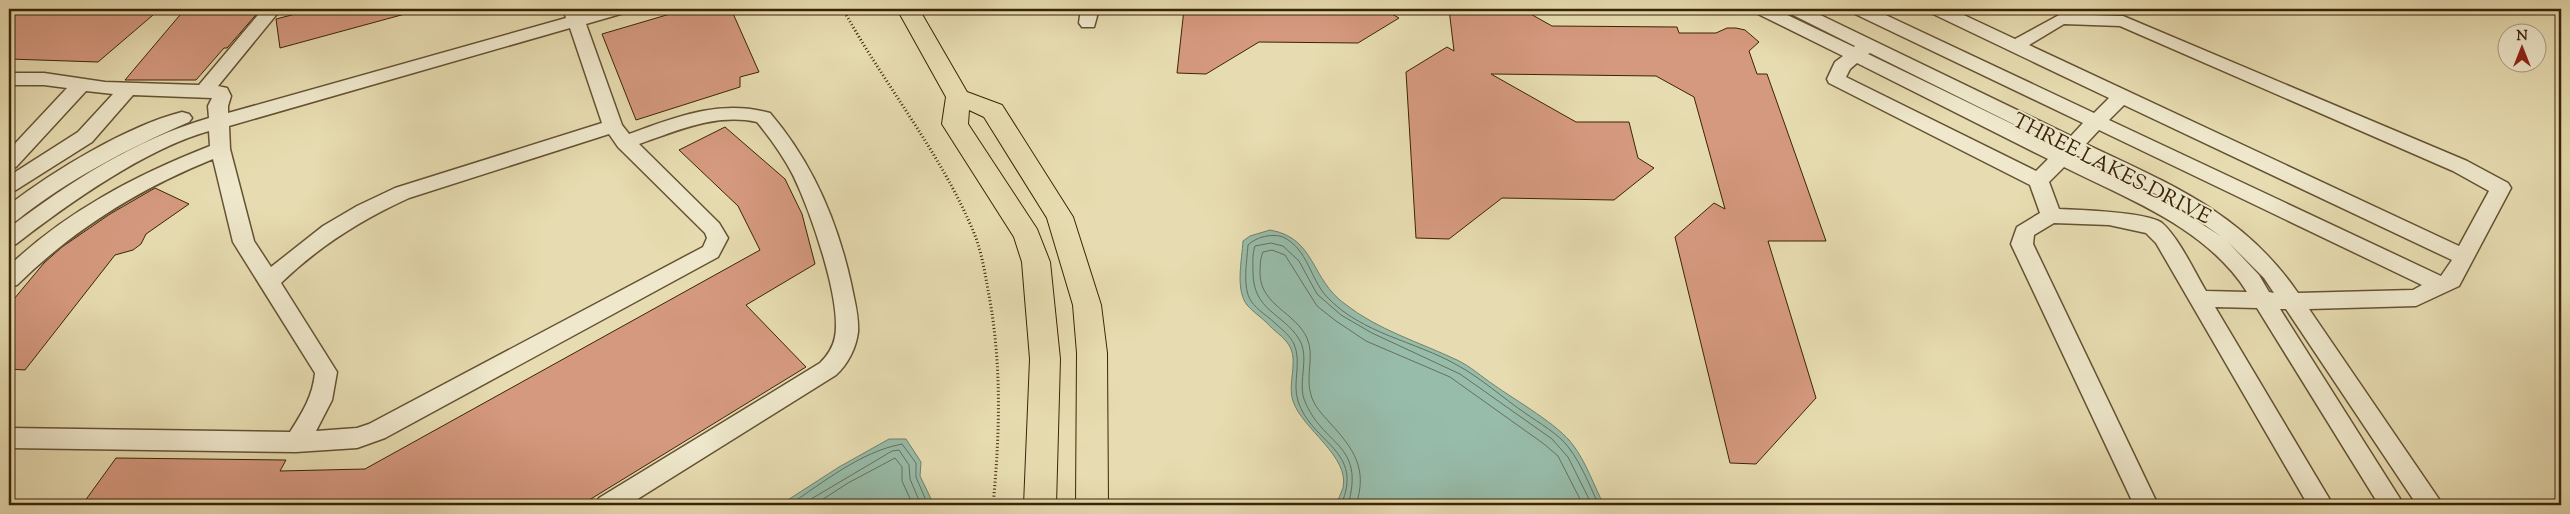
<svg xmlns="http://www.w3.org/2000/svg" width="2570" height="514" viewBox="0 0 2570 514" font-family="'Sorts Mill Goudy',serif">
	<rect width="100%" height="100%" fill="#e7dcb1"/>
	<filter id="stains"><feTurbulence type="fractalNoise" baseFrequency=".004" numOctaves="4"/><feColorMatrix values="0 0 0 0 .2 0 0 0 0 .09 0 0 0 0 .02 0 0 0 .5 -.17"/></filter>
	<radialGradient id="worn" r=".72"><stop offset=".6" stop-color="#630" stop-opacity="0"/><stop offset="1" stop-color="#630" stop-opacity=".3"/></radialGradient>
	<g fill="#97bcaa" stroke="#727f69">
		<path d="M 1270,230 C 1316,238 1310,279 1345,304 C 1378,330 1419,342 1457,360 C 1470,366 1482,377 1494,385 C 1515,400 1559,425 1573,445 C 1586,462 1594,486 1604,505 L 1336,505 C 1338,500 1341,493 1343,488 C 1350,456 1302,429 1293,401 C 1287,383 1299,361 1289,345 C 1284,337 1273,330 1267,323 C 1261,317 1253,312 1247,305 C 1235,289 1242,260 1243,241 L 1250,236 Z"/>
		<path d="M 889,439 L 906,439 L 921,462 L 920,476 L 934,505 L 780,505 L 839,467 Z"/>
	</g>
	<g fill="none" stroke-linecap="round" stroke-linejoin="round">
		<g stroke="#687058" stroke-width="1">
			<path d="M 789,505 C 824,482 860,452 902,444 L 916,463 L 916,477 L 928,505"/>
			<path d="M 801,505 L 892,451 L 899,450 L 909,465 L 910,479 L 921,505"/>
			<path d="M 814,505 L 848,483 L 895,458 L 902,467 L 902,481 L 913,505"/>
			<path d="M 1341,505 C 1365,450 1312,444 1298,401 C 1292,383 1302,362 1294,344 C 1291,337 1283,330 1277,325 C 1269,317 1257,310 1251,301 C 1242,287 1247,261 1248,245 C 1256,237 1272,233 1283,237 C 1308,249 1310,279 1327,297 C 1362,334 1415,341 1457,365 C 1481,378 1503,398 1525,413 C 1539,423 1559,434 1569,448 C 1582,465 1590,487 1599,505"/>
			<path d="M 1348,505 C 1366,442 1322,447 1304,399 C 1298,380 1310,357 1299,339 C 1283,313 1253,311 1253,272 C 1253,264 1252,255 1255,246 L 1271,243 L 1283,246 L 1299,261 L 1317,294 L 1341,315 L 1372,333 L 1460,374 L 1552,439 L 1568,457 L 1592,505"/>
			<path d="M 1356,505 C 1368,469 1354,449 1330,423 C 1322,414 1314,406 1311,395 C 1305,376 1315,356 1307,338 C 1295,312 1262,306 1260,275 C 1260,267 1260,259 1263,252 L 1272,250 L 1285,255 L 1317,306 L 1336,321 L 1366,341 L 1450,377 L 1544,444 L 1558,456 L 1583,505"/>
		</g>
	</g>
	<g fill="#d5997f" stroke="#3a2407">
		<path d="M 9,9 L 160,9 L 98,62 L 9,59 Z"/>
		<path d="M 185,9 L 261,9 L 227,48 L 224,48 L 196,80 L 125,80 Z"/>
		<path d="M 315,9 L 404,9 L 405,14 L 280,48 L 276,19 Z"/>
		<path d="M 687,9 L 731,9 L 759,72 L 740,77 L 740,87 L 636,120 L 602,34 Z"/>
		<path d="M 1184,9 L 1383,9 L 1399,18 L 1358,43 L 1259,42 L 1206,74 L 1177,73 Z"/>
		<path d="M 1449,9 L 1526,9 L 1527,12 L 1552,26 L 1677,27 L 1679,33 L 1716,33 L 1727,28 L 1736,28 L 1745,30 L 1759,42 L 1749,51 L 1757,74 L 1767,74 L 1826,241 L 1768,241 L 1816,398 L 1756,464 L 1730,463 L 1675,237 L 1714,203 L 1725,209 L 1694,97 L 1656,76 L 1491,74 L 1576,122 L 1629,122 L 1638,158 L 1654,168 L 1614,200 L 1502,198 L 1449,239 L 1416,238 L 1406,72 L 1447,47 L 1454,51 Z"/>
		<path d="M 725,127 L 785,179 L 802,214 L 815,264 L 746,305 L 806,367 L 581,505 L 82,505 L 116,458 L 286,460 L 280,471 L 365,469 L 760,250 L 738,206 L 679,150 Z"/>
		<path d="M 155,188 L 189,204 L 146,234 L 141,244 L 133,250 L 115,255 L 25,370 L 9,369 L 9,305 L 44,263 L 62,247 L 110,214 Z"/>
	</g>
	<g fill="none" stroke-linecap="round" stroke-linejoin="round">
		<g stroke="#655232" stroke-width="3">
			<g id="minor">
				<path d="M 263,9 L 281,9 L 218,86 L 227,88 L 231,96 L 228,106 L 228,113 L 566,18 L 563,9 L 581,9 L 582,13 L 599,9 L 627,9 L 624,13 L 586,24 L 622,125 L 629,134 C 676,117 720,99 770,113 C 812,162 837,220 851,283 C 854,299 859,315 858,332 C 856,348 848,364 836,375 L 628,505 L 596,505 L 599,498 L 820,363 C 828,355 833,347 835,337 C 842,300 810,210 793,175 C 783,156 771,139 757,122 C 715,113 677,131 639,144 L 719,223 L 728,238 L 718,257 L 385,438 L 357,448 L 296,452 L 9,448 L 9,428 L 290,432 C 302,413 313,396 315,373 L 233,242 L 213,159 C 139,189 74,229 17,285 L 9,287 L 9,266 C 67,211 136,175 210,146 L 209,131 C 145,149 69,203 16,244 L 9,246 L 9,228 C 68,183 136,139 209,118 L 208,106 L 212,98 L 133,95 L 92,142 L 16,190 L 9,192 L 9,176 L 78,132 L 113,94 L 86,91 L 16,167 L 9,169 L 9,150 L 67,88 L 44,85 L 9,85 L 9,73 L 44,73 L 105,82 L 199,85 ZM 570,28 L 602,123 L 395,188 L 357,206 L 323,226 L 271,267 L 254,241 L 230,149 L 229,126 ZM 609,134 L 618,147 L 705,233 L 707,238 L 703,247 L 369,424 L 357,428 L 316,431 L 332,400 L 337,372 L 281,283 C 319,246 361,220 409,198 Z"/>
				<path d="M 1081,9 L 1099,9 L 1094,27 L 1082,27 L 1079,23 Z"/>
				<path d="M 1753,9 L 1775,9 L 1854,47 L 1855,46 L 1789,13 L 1786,9 L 1808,9 L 2071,136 L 2083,123 L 1853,13 L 1850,9 L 1873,9 L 2094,113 L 2109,98 L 1931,13 L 1928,9 L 1951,9 L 2015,39 L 2061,14 L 2123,16 L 2467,161 L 2508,183 L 2511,188 L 2459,286 L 2416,306 L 2309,309 L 2443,505 L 2417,505 L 2286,309 L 2280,309 L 2404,505 L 2379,505 L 2257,308 L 2215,307 L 2333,505 L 2308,505 L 2156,243 L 2146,233 L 2109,225 L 2054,223 L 2034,235 L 2033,244 L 2158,505 L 2134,505 L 2011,244 L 2017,227 L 2040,213 L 2030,185 L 1829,83 L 1827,79 L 1835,62 L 1843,56 L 1756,13 ZM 2064,24 L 2120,26 L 2453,171 L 2489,191 L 2459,246 L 2029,45 ZM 1870,53 L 2060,147 L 1868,54 ZM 1857,63 L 2048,159 L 2036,171 L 1846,77 L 1850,69 ZM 2124,105 L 2452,260 L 2441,276 L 2109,120 ZM 2099,130 L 2422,285 L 2413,290 L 2298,293 C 2243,213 2170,184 2086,144 ZM 2076,155 L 2170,201 L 2222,237 L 2166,201 L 2075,156 ZM 2064,167 C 2128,199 2207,228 2247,292 L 2206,291 C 2194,271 2179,238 2162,223 C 2148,212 2080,210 2059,209 L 2049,182 ZM 2227,241 L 2264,278 L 2274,293 L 2269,292 L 2259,275 Z"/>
				<path d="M 182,112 L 189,114 L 192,118 L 189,122 C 127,149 69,179 16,221 L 9,223 L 9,205 C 53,171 127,126 182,112 Z"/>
			</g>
		</g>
		<g stroke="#3a2407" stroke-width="2">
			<path id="major" d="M 897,9 L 919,9 L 967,92 L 1002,105 L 1073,217 L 1101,305 L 1107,353 L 1108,505 L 1076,505 L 1077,353 L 1073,305 L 1047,218 L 984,117 L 969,110 L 968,124 L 1037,229 L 1050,262 L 1060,359 L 1056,505 L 1024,505 L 1030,359 L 1022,262 L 1014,237 L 942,124 L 946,97 Z"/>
		</g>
		<path stroke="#3a2407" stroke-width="3" stroke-dasharray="1 2.5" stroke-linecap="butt" d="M 843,9 C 885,86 944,157 976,238 C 982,255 985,273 988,290 C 1002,362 1000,433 993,505"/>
		<use href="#minor" fill="#efe8cc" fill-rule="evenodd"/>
		<use href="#major" fill="#e7dcb1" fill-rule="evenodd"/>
	</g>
	<g text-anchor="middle" stroke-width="4" stroke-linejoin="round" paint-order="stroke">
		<g font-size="21" fill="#3a2407" stroke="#efe8cc">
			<text transform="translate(2112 168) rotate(27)" y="7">THREE LAKES DRIVE</text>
		</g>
	</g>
	<rect width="2570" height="514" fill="none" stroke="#e7dcb1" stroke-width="30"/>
	<rect x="10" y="10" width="2550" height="494" fill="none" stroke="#3a2407" stroke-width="2.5"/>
	<rect x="15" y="15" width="2540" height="484" fill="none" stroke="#3a2407"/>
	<g transform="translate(2522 48)"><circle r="24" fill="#efe8cc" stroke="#a79a7d"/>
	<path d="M0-4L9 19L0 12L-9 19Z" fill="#8f2418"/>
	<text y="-8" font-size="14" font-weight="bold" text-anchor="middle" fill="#3a2407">N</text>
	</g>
	<rect width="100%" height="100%" filter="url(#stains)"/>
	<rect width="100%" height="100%" fill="url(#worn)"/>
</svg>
